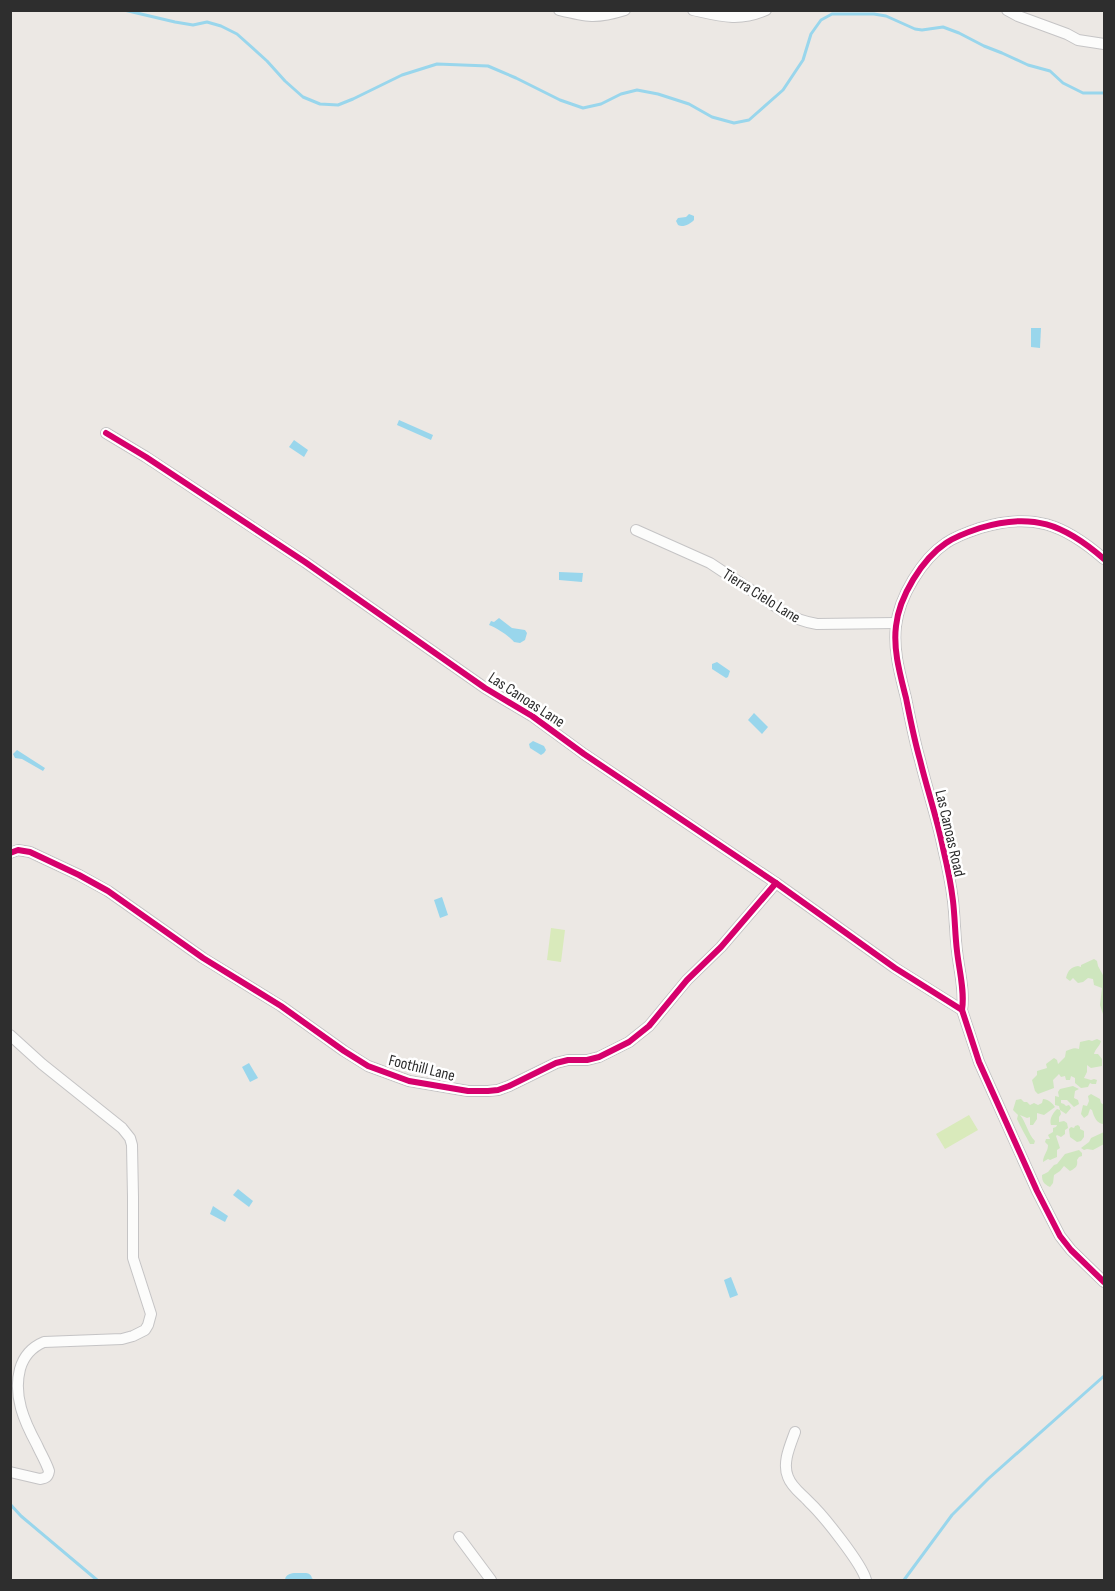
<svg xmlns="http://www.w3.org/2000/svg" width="1115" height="1591" viewBox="0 0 1115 1591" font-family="'Sofia Sans Condensed',sans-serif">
	<rect width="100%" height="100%" fill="#ece8e4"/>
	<g fill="#cee6be">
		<path d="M 1094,959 L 1097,961 L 1098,966 L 1104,977 L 1104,1017 L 1100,1005 L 1102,988 L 1094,985 L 1093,979 L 1088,978 L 1083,982 L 1078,983 L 1073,978 L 1070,981 L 1066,978 C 1068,970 1071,967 1078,966 L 1081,967 L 1081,965 Z"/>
		<path d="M 1097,1039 L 1101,1041 C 1100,1046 1095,1049 1094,1054 L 1098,1054 L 1102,1059 L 1102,1066 L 1091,1068 L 1087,1065 L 1087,1072 L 1084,1078 L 1091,1080 L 1094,1079 L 1097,1080 L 1096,1084 L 1092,1084 L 1090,1083 L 1088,1087 L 1081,1088 L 1075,1083 L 1075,1078 L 1071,1076 L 1070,1080 L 1066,1080 L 1065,1076 L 1061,1077 L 1059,1074 L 1053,1080 L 1054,1088 L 1038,1094 L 1035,1091 L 1032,1080 L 1037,1075 L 1037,1071 L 1047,1068 L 1046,1064 L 1054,1058 L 1057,1060 L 1058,1064 L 1065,1057 L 1066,1051 C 1071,1049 1074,1047 1079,1049 L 1080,1042 L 1089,1040 L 1092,1041 Z"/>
		<path d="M 1073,1086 L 1079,1089 L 1075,1091 L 1074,1098 L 1078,1100 L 1079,1104 L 1074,1107 L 1067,1100 L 1061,1100 L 1061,1103 L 1064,1104 L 1066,1106 L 1069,1105 L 1071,1108 L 1066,1114 L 1060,1110 L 1059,1106 L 1055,1105 L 1055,1096 L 1059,1097 L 1058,1092 L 1060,1089 Z"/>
		<path d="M 1091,1094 L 1100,1099 L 1101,1103 L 1104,1105 L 1104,1124 C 1097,1124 1094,1117 1092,1110 L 1090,1109 L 1088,1115 L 1084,1118 L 1081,1114 L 1083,1105 L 1087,1106 L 1089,1101 L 1088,1096 Z"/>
		<path d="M 1021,1099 L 1024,1102 L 1027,1102 L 1030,1105 L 1034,1103 L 1038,1105 L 1042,1103 L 1043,1099 C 1048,1099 1052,1103 1055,1107 L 1044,1115 L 1037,1113 L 1037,1119 L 1033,1125 L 1030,1125 L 1030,1117 L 1027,1118 L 1020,1115 C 1026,1122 1028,1134 1035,1141 L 1034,1144 L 1030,1144 C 1026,1136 1021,1128 1017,1119 L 1018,1115 L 1013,1110 L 1016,1100 Z"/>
		<path d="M 1057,1109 L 1060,1110 L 1061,1114 L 1059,1117 L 1059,1122 L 1064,1121 L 1067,1123 L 1068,1128 L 1065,1130 L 1065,1134 L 1061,1137 L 1057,1135 L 1056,1136 L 1060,1148 L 1057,1150 L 1057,1157 L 1050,1160 L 1048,1159 L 1043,1162 C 1043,1155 1048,1152 1048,1145 L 1045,1142 L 1046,1139 L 1050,1139 L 1048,1135 L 1053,1132 L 1053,1128 L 1056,1127 L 1057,1125 L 1051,1125 C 1049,1119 1053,1113 1057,1109 Z"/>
		<path d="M 1078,1125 L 1080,1127 L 1080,1129 L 1084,1131 L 1084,1137 L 1081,1141 L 1077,1142 L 1070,1137 L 1069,1129 L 1071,1127 L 1074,1128 L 1075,1126 Z"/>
		<path d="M 1104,1132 L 1104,1144 L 1093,1150 L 1087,1149 L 1084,1150 L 1081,1148 L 1089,1142 L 1091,1138 Z"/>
		<path d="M 1079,1150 L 1082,1153 L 1082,1156 L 1079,1157 L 1077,1160 C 1078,1166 1076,1168 1070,1171 L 1064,1166 L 1060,1171 L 1054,1175 L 1053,1183 L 1050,1187 C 1044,1184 1042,1182 1042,1175 L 1048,1172 L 1054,1165 L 1057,1164 L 1065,1154 Z"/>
	</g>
	<g fill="#d9eabb">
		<path d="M 551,928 L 565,930 L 561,962 L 547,960 Z"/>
		<path d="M 969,1115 L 978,1130 L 945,1149 L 936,1134 Z"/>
	</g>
	<g fill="#99d6ec">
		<path d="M 689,214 L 694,216 L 694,220 C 690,224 683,228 678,225 L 676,221 L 678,218 L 686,217 Z"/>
		<path d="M 1031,328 L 1041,328 L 1040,348 L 1031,347 Z"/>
		<path d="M 399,420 L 433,435 L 431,440 L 397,425 Z"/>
		<path d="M 294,440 L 308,450 L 304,457 L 289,447 Z"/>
		<path d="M 559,572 L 583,573 L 582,582 L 559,580 Z"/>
		<path d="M 499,618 L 512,628 L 525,630 L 527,633 L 525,640 L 520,643 L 514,642 C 509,636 497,628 489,625 L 491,621 L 494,622 Z"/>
		<path d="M 717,662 L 730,671 L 728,677 L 726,678 L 712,669 L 712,664 Z"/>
		<path d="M 754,713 L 768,727 L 762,734 L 748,720 Z"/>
		<path d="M 533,741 L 544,746 L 546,750 L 544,753 L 541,755 L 530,748 L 529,744 Z"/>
		<path d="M 17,750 L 45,768 L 43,771 L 22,759 L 15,758 L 13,754 Z"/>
		<path d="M 442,897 L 448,915 L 440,918 L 434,900 Z"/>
		<path d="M 249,1063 L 258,1078 L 250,1082 L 242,1067 Z"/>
		<path d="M 238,1189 L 253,1201 L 249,1207 L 233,1195 Z"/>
		<path d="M 213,1206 L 228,1216 L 225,1222 L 210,1214 Z"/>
		<path d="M 731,1277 L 738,1295 L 730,1298 L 724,1280 Z"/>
	</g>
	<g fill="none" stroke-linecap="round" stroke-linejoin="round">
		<g stroke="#99d6ec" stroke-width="3">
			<path d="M 124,10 L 175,22 L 193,25 L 207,22 L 221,26 L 237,34 L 267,61 L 285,81 L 303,97 L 320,104 L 338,105 L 353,99 L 402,75 L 437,64 L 488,66 L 516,78 L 560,100 L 583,108 L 601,104 L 621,94 L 637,90 L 658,94 L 689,104 L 712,117 L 734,123 L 749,120 L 783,90 L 803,60 L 811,34 L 821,20 L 832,14 L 874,14 L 886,16 L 915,29 L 922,30 L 943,27 L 959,33 L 984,46 L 1002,53 L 1028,65 L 1050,71 L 1063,83 L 1083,93 L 1104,93"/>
			<path d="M 10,1504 L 21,1516 L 97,1580"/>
			<path d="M 306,1579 L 312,1580"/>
			<path d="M 904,1580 L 952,1515 L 988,1479 L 1104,1376"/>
		</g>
		<path stroke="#99d6ec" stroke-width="12" d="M 291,1580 L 294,1579 L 306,1579"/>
		<g stroke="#c5c4c5" stroke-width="12">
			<g id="minor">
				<path d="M 559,10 C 587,17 596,19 625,10"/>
				<path d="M 693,10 C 720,16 739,22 766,10"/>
				<path d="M 1007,10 L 1018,16 L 1067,34 L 1078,40 L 1104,44"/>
				<path d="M 106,433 L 146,457 L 305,562 L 485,688 L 532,716 L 584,754 L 776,883 L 895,968 L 962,1010"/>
				<path d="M 636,530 L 710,563 L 784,612 C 795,619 805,622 817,624 L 896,623"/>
				<path d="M 1104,559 C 1064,524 1032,512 980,528 C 968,532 956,536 946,543 C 922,559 899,597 896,626 C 893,650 900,674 906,698 C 910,718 914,739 920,760 C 927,789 937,818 943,848 C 947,865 951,884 953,901 C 955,918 955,935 957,951 C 959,970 965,991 962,1010 L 979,1062 L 1037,1191 L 1060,1236 L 1071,1250 L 1104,1282"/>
				<path d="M 10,853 L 18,850 L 30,852 L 79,875 L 108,891 L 203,958 L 281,1006 L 344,1051 L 368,1066 L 409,1081 L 468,1091 L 488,1091 L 498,1090 L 509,1086 L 556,1063 L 568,1060 L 587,1060 L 599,1057 L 629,1042 L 649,1026 L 687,980 L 721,947 L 776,883"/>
				<path d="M 10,1035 L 42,1064 L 122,1128 L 130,1138 L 132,1145 L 133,1197 L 133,1258 L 151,1314 L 148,1325 L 145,1330 L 133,1336 L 122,1339 L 44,1342 C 32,1347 24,1355 20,1369 C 13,1396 24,1421 37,1445 C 41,1454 46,1462 49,1471 C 48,1477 46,1478 40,1479 L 10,1472"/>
				<path d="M 795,1432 C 790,1446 782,1463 788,1477 C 792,1488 802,1494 809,1502 C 823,1515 862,1564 866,1580"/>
				<path d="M 459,1537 L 491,1580"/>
			</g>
		</g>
		<use href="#minor" stroke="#fcfcfb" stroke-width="10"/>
		<g stroke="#fff" stroke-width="10">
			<g id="cycleway">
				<path d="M 106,433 L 146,457 L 305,562 L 485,688 L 532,716 L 584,754 L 776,883 L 895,968 L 962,1010"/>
				<path d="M 1104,559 C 1064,524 1032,512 980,528 C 968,532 956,536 946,543 C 922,559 899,597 896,626 C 893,650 900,674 906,698 C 910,718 914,739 920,760 C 927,789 937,818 943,848 C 947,865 951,884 953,901 C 955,918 955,935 957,951 C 959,970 965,991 962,1010 L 979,1062 L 1037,1191 L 1060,1236 L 1071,1250 L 1104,1282"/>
				<path d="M 10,853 L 18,850 L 30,852 L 79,875 L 108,891 L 203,958 L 281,1006 L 344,1051 L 368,1066 L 409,1081 L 468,1091 L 488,1091 L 498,1090 L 509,1086 L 556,1063 L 568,1060 L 587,1060 L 599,1057 L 629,1042 L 649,1026 L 687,980 L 721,947 L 776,883"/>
			</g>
		</g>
		<use href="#cycleway" stroke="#d6006c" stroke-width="6"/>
	</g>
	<g text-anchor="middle" stroke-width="5" stroke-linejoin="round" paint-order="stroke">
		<g font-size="16" fill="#2e2e2e" stroke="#fff">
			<text transform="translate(762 595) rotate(32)" y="6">Tierra Cielo Lane</text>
			<text transform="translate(527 699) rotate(33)" y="6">Las Canoas Lane</text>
			<text transform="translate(951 833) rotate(77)" y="6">Las Canoas Road</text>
			<text transform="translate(422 1067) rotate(14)" y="6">Foothill Lane</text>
		</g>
	</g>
	<rect width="1115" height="1591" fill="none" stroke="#2e2e2e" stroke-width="24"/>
</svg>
